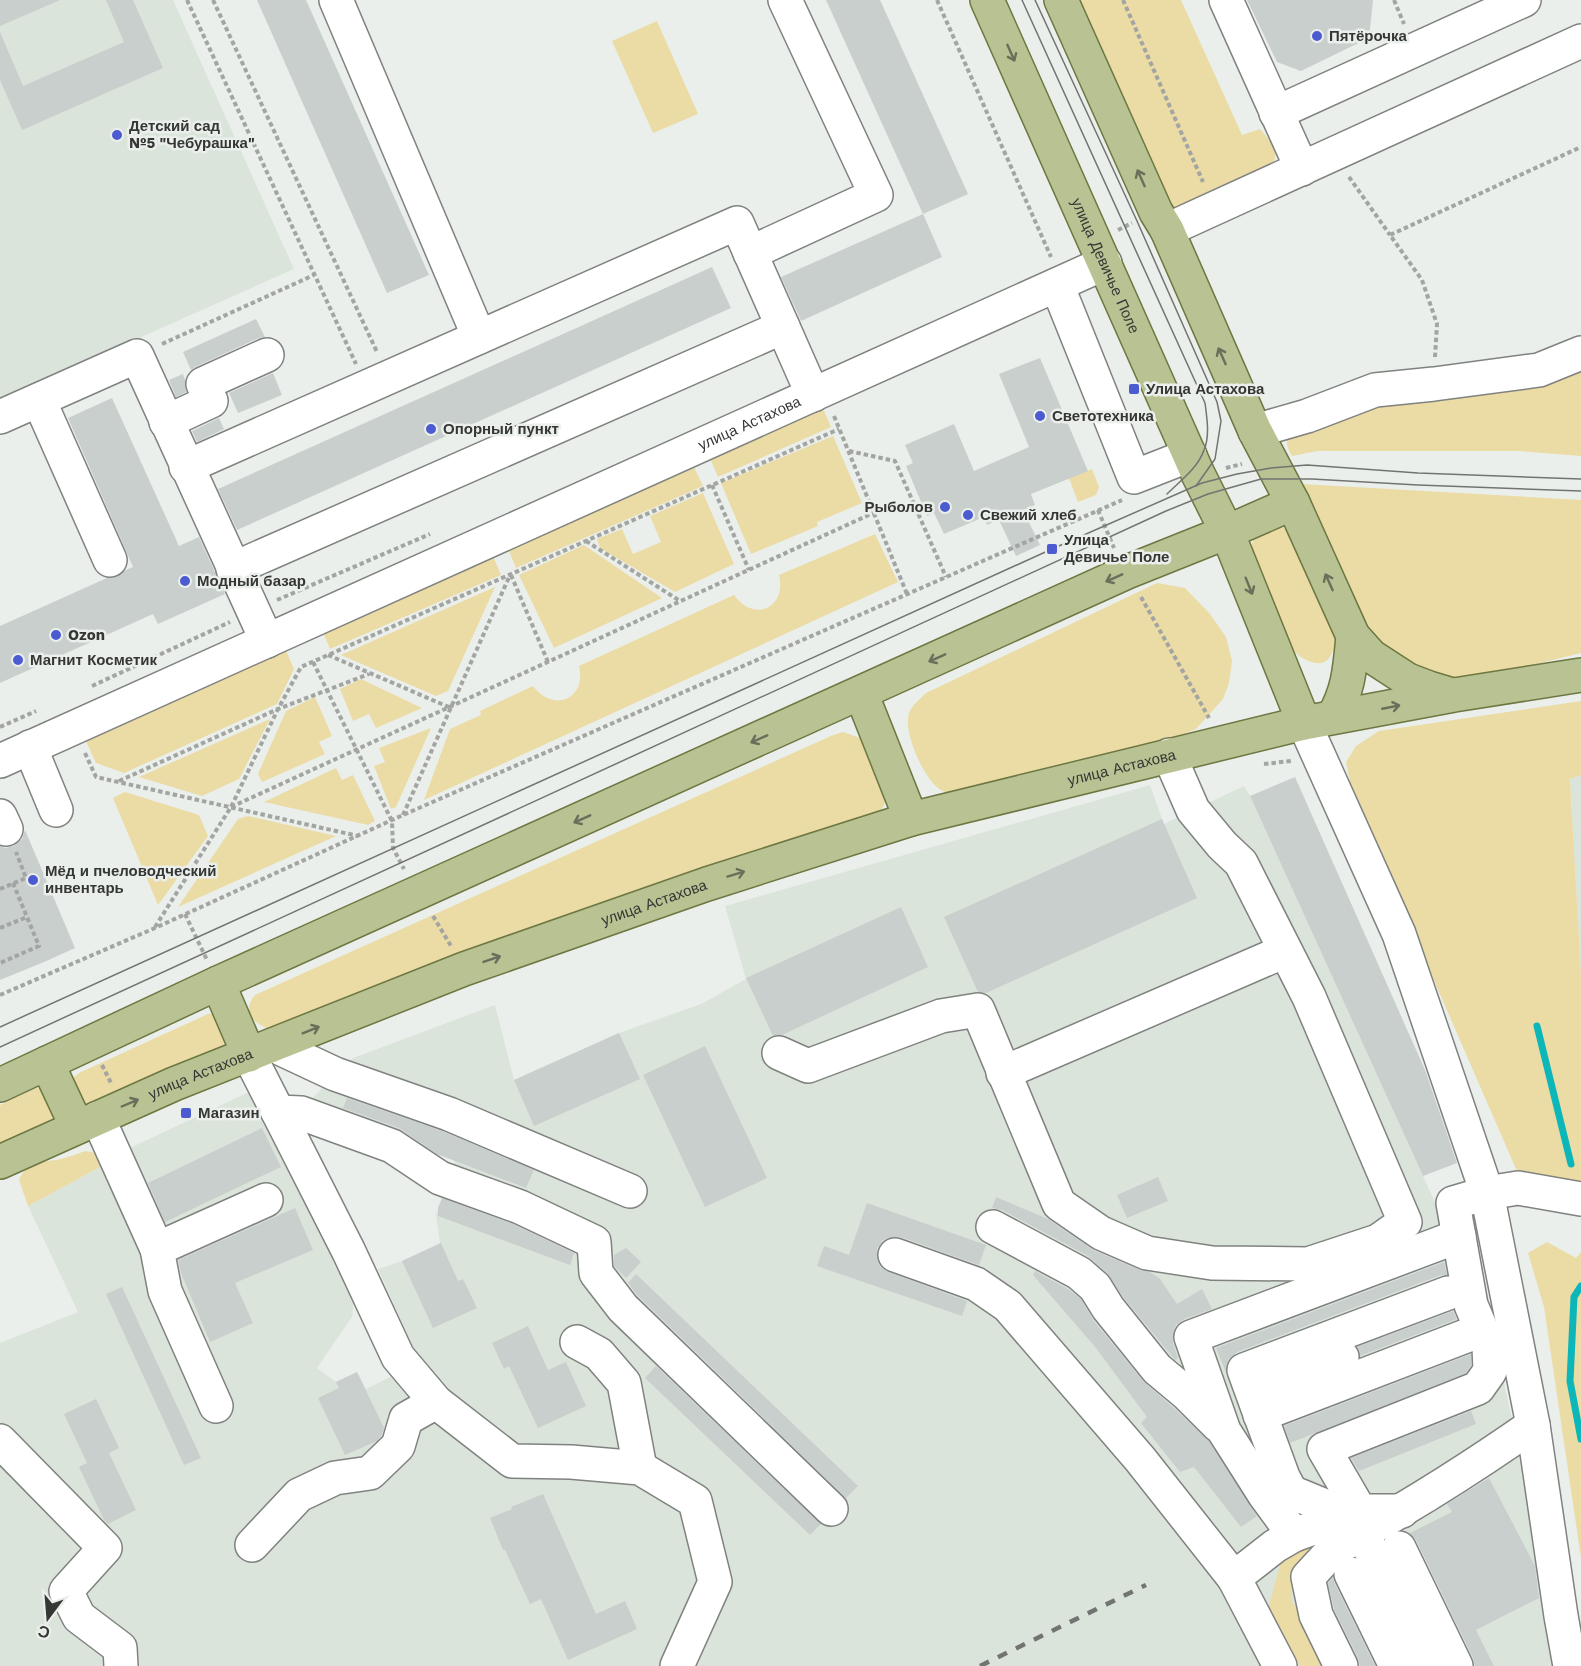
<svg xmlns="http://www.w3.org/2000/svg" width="1581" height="1666" viewBox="0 0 1581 1666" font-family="'Work Sans',sans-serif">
	<rect width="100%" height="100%" fill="#ebefeb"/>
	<g fill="#dbe4db">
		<path d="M 0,0 L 173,0 L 294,269 L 0,400 Z"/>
		<path d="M 1581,775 L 1581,975 L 1570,779 Z"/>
		<path d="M 1150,785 L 1164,824 L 1244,786 L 1250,796 L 1448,1231 L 1496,1348 L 1551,1592 L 1563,1666 L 0,1666 L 0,1343 L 78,1312 L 28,1206 L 102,1166 L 115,1155 L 251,1091 L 354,1298 L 352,1317 L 317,1368 L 336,1382 L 357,1372 L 366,1389 L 420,1362 L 378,1269 L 402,1261 L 440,1243 L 436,1215 L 455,1161 L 340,1116 L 310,1101 L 335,1074 L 353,1058 L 495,1005 L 514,1080 L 619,1033 L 701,1004 L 746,979 L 725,906 Z"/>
	</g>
	<g fill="#ebdba5">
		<path d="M 1072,0 L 1181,0 L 1242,135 L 1260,129 L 1276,148 L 1275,158 L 1272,165 L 1176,209 L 1158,190 Z"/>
		<path d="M 657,21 L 698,114 L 653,133 L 612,41 Z"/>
		<path d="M 1581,364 L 1581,456 L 1519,451 L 1317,451 L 1292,456 C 1287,447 1285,443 1289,434 L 1347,408 Z"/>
		<path d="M 822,406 L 831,427 L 718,477 L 709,456 Z"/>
		<path d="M 833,436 L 862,503 L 817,522 L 818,526 L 751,554 L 721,483 Z"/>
		<path d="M 693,465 L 703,486 L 516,568 L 507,546 Z"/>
		<path d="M 1092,469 L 1099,487 L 1096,495 L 1078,502 L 1069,478 Z"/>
		<path d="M 1301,484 L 1581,500 L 1581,653 L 1466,681 L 1409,671 L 1375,641 L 1362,619 Z"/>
		<path d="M 703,493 L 734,564 L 675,592 L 600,548 L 597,539 L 622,529 L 633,554 L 661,542 L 650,516 Z"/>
		<path d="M 1279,526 L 1288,530 L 1337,626 C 1336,637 1335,661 1321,663 C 1312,664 1302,659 1296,653 C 1287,643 1282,627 1277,615 C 1268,593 1259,571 1251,549 C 1254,531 1263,531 1279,526 Z"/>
		<path d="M 875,534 L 898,582 L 424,800 L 450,729 L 481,715 L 480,711 L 533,686 C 554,714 587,698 579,666 L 734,595 C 754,623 787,608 779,575 Z"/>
		<path d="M 584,545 L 662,598 L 554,648 L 519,575 Z"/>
		<path d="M 493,556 L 501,575 L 330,649 L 322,630 Z"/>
		<path d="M 1157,583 L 1185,588 L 1210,614 L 1226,637 L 1232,661 L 1229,683 L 1223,699 L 1196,729 L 1171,739 L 959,795 C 954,794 946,793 941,790 C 925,781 906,738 908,719 C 908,708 919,700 926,693 Z"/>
		<path d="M 495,587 L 448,691 L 436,696 L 341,655 Z"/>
		<path d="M 284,646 L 294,669 L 277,704 L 124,773 L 96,763 L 84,737 Z"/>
		<path d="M 361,679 L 422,708 L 376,728 L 369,714 L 353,721 L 340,689 Z"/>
		<path d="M 315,697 L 332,736 L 319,742 L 325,754 L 262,782 L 258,774 L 286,711 Z"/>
		<path d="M 1581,701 L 1581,775 L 1570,779 L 1581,975 L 1581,1188 L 1554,1186 L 1516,1169 L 1352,792 L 1346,762 L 1356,746 L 1379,731 Z"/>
		<path d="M 270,719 L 239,779 L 202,796 L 139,777 Z"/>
		<path d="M 431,728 L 396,807 L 391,809 L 374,766 L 385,762 L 379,748 Z"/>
		<path d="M 843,732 L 863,739 L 887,800 L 880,812 L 273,1030 C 256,1026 240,1012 255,995 L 831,736 Z"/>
		<path d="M 336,768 L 342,780 L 353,775 L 375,821 L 368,825 L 264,802 Z"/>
		<path d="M 125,792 L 199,815 L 208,836 L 158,905 L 113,798 Z"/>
		<path d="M 248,816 L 336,836 L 178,907 L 238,819 Z"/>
		<path d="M 218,1013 L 229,1039 L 221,1049 L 88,1108 L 82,1105 L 72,1079 L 79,1073 L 208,1014 Z"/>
		<path d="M 36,1088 L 44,1089 L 56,1118 L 48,1124 L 0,1146 L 0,1105 Z"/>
		<path d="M 85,1151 L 97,1153 L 102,1166 L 28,1206 L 19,1180 C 27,1161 45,1162 61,1159 C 69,1157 77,1154 85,1151 Z"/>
		<path d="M 1547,1242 L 1576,1258 L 1581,1252 L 1581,1558 L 1544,1307 L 1528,1253 Z"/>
		<path d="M 1335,1535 L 1292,1580 L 1292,1602 L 1313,1629 L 1336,1666 L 1300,1666 L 1268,1609 L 1284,1551 Z"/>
	</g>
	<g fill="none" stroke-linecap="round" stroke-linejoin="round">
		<g stroke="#0db6b8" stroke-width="7">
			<path d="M 1537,1026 L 1571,1164"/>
			<path d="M 1581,1286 L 1574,1297 L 1570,1381 L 1581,1439"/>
		</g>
	</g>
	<g fill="#c9cfcd">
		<path d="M 0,0 L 60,0 L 0,26 Z"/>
		<path d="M 106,0 L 133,0 L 163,68 L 22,130 L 0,80 L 0,32 L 23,86 L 124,42 Z"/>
		<path d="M 257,0 L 306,0 L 429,275 L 387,293 Z"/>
		<path d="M 826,0 L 880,0 L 968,194 L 923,214 Z"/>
		<path d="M 1247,0 L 1373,0 L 1369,38 L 1301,71 L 1277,62 Z"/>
		<path d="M 923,214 L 942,257 L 801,321 L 781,277 Z"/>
		<path d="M 712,267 L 731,308 L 237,530 L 218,489 Z"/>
		<path d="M 256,319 L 265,337 L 259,338 L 195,367 L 191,370 L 183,352 Z"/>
		<path d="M 1040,358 L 1088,471 L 1031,494 L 1035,505 L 1023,510 L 1040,545 L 1016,556 L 999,520 L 987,525 L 984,517 L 944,534 L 934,513 L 927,516 L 906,466 L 913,463 L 905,445 L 954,424 L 974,471 L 1029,447 L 999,374 Z"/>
		<path d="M 273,373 L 282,395 L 238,413 L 229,393 Z"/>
		<path d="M 183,374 L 185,380 L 186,392 L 176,397 L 169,380 Z"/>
		<path d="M 112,398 L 179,546 L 199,537 L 225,594 L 158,624 L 153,614 L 0,683 L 0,626 L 107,578 L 117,577 L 126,570 L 133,567 L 68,418 Z"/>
		<path d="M 219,418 L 224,429 L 197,442 L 192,431 Z"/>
		<path d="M 1295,777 L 1425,1070 L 1457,1163 L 1423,1176 L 1250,796 Z"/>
		<path d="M 1162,819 L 1197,898 L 986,993 L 978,992 L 944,917 Z"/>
		<path d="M 25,830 L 75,948 L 44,962 L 0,980 L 0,846 L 5,848 L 14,846 L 22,839 Z"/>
		<path d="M 901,907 L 928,967 L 782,1035 L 773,1036 L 746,978 Z"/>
		<path d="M 619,1033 L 640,1079 L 534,1126 L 514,1080 Z"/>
		<path d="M 705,1046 L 767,1178 L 705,1207 L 643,1075 Z"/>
		<path d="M 347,1098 L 442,1131 L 534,1170 L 526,1188 L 437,1154 L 399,1128 L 343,1108 Z"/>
		<path d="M 262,1128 L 281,1167 L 165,1222 L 148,1183 Z"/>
		<path d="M 1158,1177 L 1168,1201 L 1127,1218 L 1117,1195 Z"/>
		<path d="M 996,1197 L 1048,1219 L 1093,1250 L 1140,1270 L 1150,1272 L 1160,1279 L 1177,1304 L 1202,1289 L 1212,1309 L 1184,1319 L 1176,1325 L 1173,1334 L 1173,1343 L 1178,1358 L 1175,1360 L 1123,1297 L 1107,1273 L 1088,1256 L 1002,1210 L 992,1208 Z"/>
		<path d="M 442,1198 L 513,1224 L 574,1253 L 570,1265 L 438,1216 L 438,1208 Z"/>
		<path d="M 867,1203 L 986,1245 L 979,1265 L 901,1237 L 892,1237 L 883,1240 L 877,1249 L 877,1258 L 880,1267 L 888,1272 L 967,1301 L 962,1316 L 817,1266 L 824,1246 L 849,1255 Z"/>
		<path d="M 295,1208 L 313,1250 L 235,1283 L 253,1323 L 210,1342 L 181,1273 L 178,1260 Z"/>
		<path d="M 441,1243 L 458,1281 L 463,1279 L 477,1308 L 433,1328 L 402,1261 Z"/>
		<path d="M 626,1248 L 641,1262 L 626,1278 L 614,1266 L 614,1255 Z"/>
		<path d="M 1444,1262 L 1447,1275 L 1441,1275 L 1237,1352 L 1229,1359 L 1226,1366 L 1226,1373 L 1216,1348 Z"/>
		<path d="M 1035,1271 L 1068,1289 L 1081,1299 L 1093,1320 L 1143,1381 L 1174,1408 L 1208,1440 L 1257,1516 L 1241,1527 L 1194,1467 L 1180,1472 L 1141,1423 L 1147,1417 L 1096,1348 L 1033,1275 Z"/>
		<path d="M 636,1274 L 858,1486 L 846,1498 L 637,1295 L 628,1283 Z"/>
		<path d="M 122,1287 L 201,1458 L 184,1465 L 106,1294 Z"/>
		<path d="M 1453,1311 L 1457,1319 L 1360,1356 L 1357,1347 Z"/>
		<path d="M 528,1326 L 548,1370 L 566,1362 L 586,1406 L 538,1428 L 509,1366 L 504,1369 L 492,1343 Z"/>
		<path d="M 1471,1354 L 1471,1365 L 1466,1373 L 1290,1443 L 1284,1426 Z"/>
		<path d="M 656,1366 L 821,1524 L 810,1535 L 645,1378 Z"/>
		<path d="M 357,1372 L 384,1428 L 381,1436 L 377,1441 L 345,1455 L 318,1398 L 339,1388 L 336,1382 Z"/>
		<path d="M 96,1399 L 119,1448 L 109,1453 L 136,1510 L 108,1524 L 104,1520 L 79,1467 L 87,1463 L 64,1414 Z"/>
		<path d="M 1471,1411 L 1476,1424 L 1359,1471 L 1351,1458 Z"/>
		<path d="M 1489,1478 L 1535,1566 L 1539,1598 L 1476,1630 L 1494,1666 L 1475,1666 L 1473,1658 L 1416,1540 L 1410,1533 L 1452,1512 L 1447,1504 Z"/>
		<path d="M 543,1494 L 596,1614 L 625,1601 L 637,1629 L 568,1660 L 541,1599 L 530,1604 L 505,1550 L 503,1550 L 490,1518 L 512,1509 L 511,1507 Z"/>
		<path d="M 1333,1577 L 1334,1582 L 1375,1666 L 1360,1666 L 1358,1658 L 1334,1609 L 1328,1583 Z"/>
	</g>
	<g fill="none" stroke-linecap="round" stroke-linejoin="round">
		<g stroke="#7f827f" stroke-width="36">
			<g id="minor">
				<path d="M 336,0 L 479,337"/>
				<path d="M 1226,0 L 1302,169"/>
				<path d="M 1276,113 L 1524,0"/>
				<path d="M 1167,230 L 1581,41"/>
				<path d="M 750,253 L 876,195 L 785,0"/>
				<path d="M 1057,285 L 1134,477 L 1190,455"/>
				<path d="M 39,400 L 110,560"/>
				<path d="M 0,417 L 137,356 L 267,641"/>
				<path d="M 166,422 L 211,401 L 203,384 L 267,355"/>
				<path d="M 1255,431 L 1307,416 L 1375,390 L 1434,384 L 1539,370 L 1581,353"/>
				<path d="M 186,467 L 737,223 L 813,395"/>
				<path d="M 233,569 L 783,327"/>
				<path d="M 1304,723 L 1399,934 L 1487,1193 L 1533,1425 L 1561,1616 L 1570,1666"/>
				<path d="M 30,747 L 56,810"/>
				<path id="s1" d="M 0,761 L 1105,263"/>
				<path d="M 0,816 L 6,829"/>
				<path d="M 273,1045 L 335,1074 L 449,1114 L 630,1191"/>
				<path d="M 779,1053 L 808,1066 L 941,1016 L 978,1010 L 1059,1204 L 1101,1233 L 1147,1253 L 1212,1263 L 1308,1264 L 1378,1241 L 1405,1222 L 1309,997 L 1241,863 L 1222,845 L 1193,810 L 1169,755"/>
				<path d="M 249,1055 L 349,1252 L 398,1357 L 436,1402 L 512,1461 L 571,1462 L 640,1468 L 695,1501 L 715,1582 L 677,1666"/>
				<path d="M 1003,1073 L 1285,951"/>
				<path d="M 278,1112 L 301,1113 L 392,1146 L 440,1178 L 520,1207 L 594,1242 L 596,1273 L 623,1308 L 831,1509"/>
				<path d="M 98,1118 L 157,1249 L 165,1291 L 216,1406"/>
				<path d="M 993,1227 L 1079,1273 L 1095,1287 L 1108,1308 L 1157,1369 L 1187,1394 L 1218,1425"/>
				<path d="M 157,1249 L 266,1200"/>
				<path d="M 895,1255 L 976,1284 L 1008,1306 L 1140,1459 L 1234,1578"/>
				<path d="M 577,1342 L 599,1354 L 624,1383 L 640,1468"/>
				<path d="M 1280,1382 L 1342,1357"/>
				<path d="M 1260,1415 L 1471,1334"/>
				<path d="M 0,1441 L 105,1548 L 66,1591 L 79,1617 L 120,1648 L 121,1666"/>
				<path d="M 1360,1511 L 1294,1535 L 1264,1494 L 1224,1431 L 1191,1337 L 1459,1236"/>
				<path d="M 1360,1511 L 1325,1506 L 1291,1492 L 1283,1477 L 1244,1370 L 1448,1293"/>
				<path d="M 1402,1511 L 1360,1511 L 1324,1449 L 1478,1388 L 1490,1371 L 1489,1347 L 1471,1305 L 1453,1203 L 1487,1193 L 1518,1188 L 1581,1199"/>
				<path d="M 252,1545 L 299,1495 L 335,1478 L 370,1473 L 398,1446 L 406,1419 L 436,1402"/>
				<path d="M 1399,1548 L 1456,1666"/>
				<path d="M 1351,1574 L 1396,1666"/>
				<path d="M 1280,1666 L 1234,1578 L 1275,1546 L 1294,1535"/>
				<path d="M 1341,1666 L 1316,1615 L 1308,1577 L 1332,1551 L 1362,1533"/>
				<path d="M 1428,1666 L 1362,1533 C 1421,1500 1477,1464 1533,1425"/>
			</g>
		</g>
		<g stroke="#6c7742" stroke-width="36">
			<g id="major">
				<path id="s2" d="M 987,0 L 1198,474 L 1227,532 L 1304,723"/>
				<path d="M 1061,0 L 1156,212 L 1167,230 L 1255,431 L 1293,503 L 1353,636 L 1371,656 L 1408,680 L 1429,688 L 1449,694"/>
				<path d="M 861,693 L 911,819"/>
				<path d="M 1333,717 C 1349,690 1350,667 1353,636"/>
				<path d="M 218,983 L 249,1055"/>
				<path d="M 47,1063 L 77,1127"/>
				<path d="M 0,1085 L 218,983 L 1127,572 L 1227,532 L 1293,503"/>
				<path id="s3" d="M 0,1162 L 174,1084 L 464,969 L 707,884 L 911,819 L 1304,723 L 1454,695 L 1581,675"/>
			</g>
		</g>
		<g stroke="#a2a5a2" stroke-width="4" stroke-dasharray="4.5 3" stroke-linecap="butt">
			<path d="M 187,0 L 356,364"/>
			<path d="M 213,0 L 377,352"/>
			<path d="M 937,0 L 1051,257"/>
			<path d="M 1123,0 L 1203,182"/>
			<path d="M 1394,0 L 1404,24"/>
			<path d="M 1349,177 L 1390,235"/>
			<path d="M 1118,230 L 1132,223"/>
			<path d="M 162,344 L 314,275"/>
			<path d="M 1435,357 L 1437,324 L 1422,280 L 1390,235 L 1581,147"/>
			<path d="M 834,416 L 907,594"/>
			<path d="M 849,451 L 895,461 L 946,577"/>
			<path d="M 1226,468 L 1242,464"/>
			<path d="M 712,485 L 749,570"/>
			<path d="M 1098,510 L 1114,548"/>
			<path d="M 586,541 L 680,601"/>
			<path d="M 511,575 L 548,662"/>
			<path d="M 1141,597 L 1209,718"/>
			<path d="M 277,600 L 430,534"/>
			<path d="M 328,655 L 451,708"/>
			<path d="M 313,662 L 392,821 L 393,848 L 404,869"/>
			<path d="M 92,686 L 230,622"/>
			<path d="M 0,727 L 36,711"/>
			<path d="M 85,753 L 96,777 L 358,836"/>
			<path d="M 1264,764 L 1291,761 L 1291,763"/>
			<path d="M 119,781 L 278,709 L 369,674"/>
			<path d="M 231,807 L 873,513"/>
			<path d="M 403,815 L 510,575"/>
			<path d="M 13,883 L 27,917"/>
			<path d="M 0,889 L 26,878 L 16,852"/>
			<path d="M 185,914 L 207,960"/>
			<path d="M 433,916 L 451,946"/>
			<path d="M 155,927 L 231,807 L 278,709 L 301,667 L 839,429"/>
			<path d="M 0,928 L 27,917 L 39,946 L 0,963"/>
			<path d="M 0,995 L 155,928 L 403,815 L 1122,500"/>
			<path d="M 102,1065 L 111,1083"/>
		</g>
		<use href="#minor" stroke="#fff" stroke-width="33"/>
		<use href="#major" stroke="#b8c292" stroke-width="33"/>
		<g stroke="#727472" stroke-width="1.5">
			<path d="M 1022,0 L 1205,403 C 1207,418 1210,436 1204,450 C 1198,468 1180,481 1167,494"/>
			<path d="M 1035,0 L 1137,221 L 1217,402 L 1221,421 L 1215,459 L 1196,486"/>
			<path d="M 0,1027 L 1052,549 L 1202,483 L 1237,474 L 1271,468 L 1307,465 L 1418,473 L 1581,479"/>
			<path d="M 0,1047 L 1166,511 L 1208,494 L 1261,479 L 1312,479 L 1418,485 L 1581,491"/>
		</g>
		<path stroke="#727472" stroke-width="4.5" stroke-dasharray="10 10" stroke-linecap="butt" d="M 980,1666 L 1146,1585"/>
	</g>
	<defs><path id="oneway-shaft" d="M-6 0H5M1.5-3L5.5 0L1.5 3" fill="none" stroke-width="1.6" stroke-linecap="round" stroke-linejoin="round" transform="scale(1.5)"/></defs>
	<g stroke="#696f5a">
		<use href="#oneway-shaft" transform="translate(1011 53) rotate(66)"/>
		<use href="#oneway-shaft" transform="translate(1141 178) rotate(-114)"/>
		<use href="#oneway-shaft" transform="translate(1222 356) rotate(-114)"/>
		<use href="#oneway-shaft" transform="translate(1114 578) rotate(156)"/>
		<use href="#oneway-shaft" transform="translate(1329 582) rotate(-114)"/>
		<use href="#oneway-shaft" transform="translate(1249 586) rotate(68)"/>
		<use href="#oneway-shaft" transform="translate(937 658) rotate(156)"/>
		<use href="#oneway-shaft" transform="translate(1391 707) rotate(-11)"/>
		<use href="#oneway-shaft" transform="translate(759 739) rotate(156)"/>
		<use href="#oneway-shaft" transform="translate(582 819) rotate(156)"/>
		<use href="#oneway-shaft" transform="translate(736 874) rotate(-17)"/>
		<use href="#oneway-shaft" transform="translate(492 959) rotate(-19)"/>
		<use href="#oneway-shaft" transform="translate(311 1030) rotate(-22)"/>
		<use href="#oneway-shaft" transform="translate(130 1103) rotate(-23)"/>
	</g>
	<g fill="#4d5bd0" stroke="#ebefeb" stroke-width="2">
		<circle cx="1317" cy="36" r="6"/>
		<circle cx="117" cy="135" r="6"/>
		<rect x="1128" y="383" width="12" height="12" rx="3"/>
		<circle cx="1040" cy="416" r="6"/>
		<circle cx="431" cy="429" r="6"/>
		<circle cx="945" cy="507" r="6"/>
		<circle cx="968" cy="515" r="6"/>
		<rect x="1046" y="543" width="12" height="12" rx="3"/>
		<circle cx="185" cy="581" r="6"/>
		<circle cx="56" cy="635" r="6"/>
		<circle cx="18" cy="660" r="6"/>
		<circle cx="33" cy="880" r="6"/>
		<rect x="180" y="1107" width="12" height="12" rx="3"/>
	</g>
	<g text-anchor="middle" stroke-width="5" stroke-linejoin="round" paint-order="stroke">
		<g font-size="15" font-weight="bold" fill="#353735" stroke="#ebefeb" text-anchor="start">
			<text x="1329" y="41">Пятёрочка</text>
			<text x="129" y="131">Детский сад<tspan x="129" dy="17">№5 "Чебурашка"</tspan></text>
			<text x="1146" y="394">Улица Астахова</text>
			<text x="1052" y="421">Светотехника</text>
			<text x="443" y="434">Опорный пункт</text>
			<text x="933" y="512" text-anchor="end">Рыболов</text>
			<text x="980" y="520">Свежий хлеб</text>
			<text x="1064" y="545">Улица<tspan x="1064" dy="17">Девичье Поле</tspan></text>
			<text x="197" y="586">Модный базар</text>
			<text x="68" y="640">Ozon</text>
			<text x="30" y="665">Магнит Косметик</text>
			<text x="45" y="876">Мёд и пчеловодческий<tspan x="45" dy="17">инвентарь</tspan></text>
			<text x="198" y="1118">Магазин</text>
		</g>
		<g font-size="15" fill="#353735" stroke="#ebefeb">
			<text dy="5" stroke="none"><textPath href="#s2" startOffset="291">улица Девичье Поле</textPath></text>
			<text dy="5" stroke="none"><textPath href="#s1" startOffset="822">улица Астахова</textPath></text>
			<text dy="5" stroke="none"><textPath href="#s3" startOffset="1191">улица Астахова</textPath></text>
			<text dy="5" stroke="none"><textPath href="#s3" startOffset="704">улица Астахова</textPath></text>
			<text dy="5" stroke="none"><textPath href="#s3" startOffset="219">улица Астахова</textPath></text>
		</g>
	</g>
	<g transform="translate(48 1618) rotate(196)" stroke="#ebefeb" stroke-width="4.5" paint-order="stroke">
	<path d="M0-4.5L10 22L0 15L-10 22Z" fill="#353735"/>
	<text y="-9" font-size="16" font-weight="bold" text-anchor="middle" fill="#353735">С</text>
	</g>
</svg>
